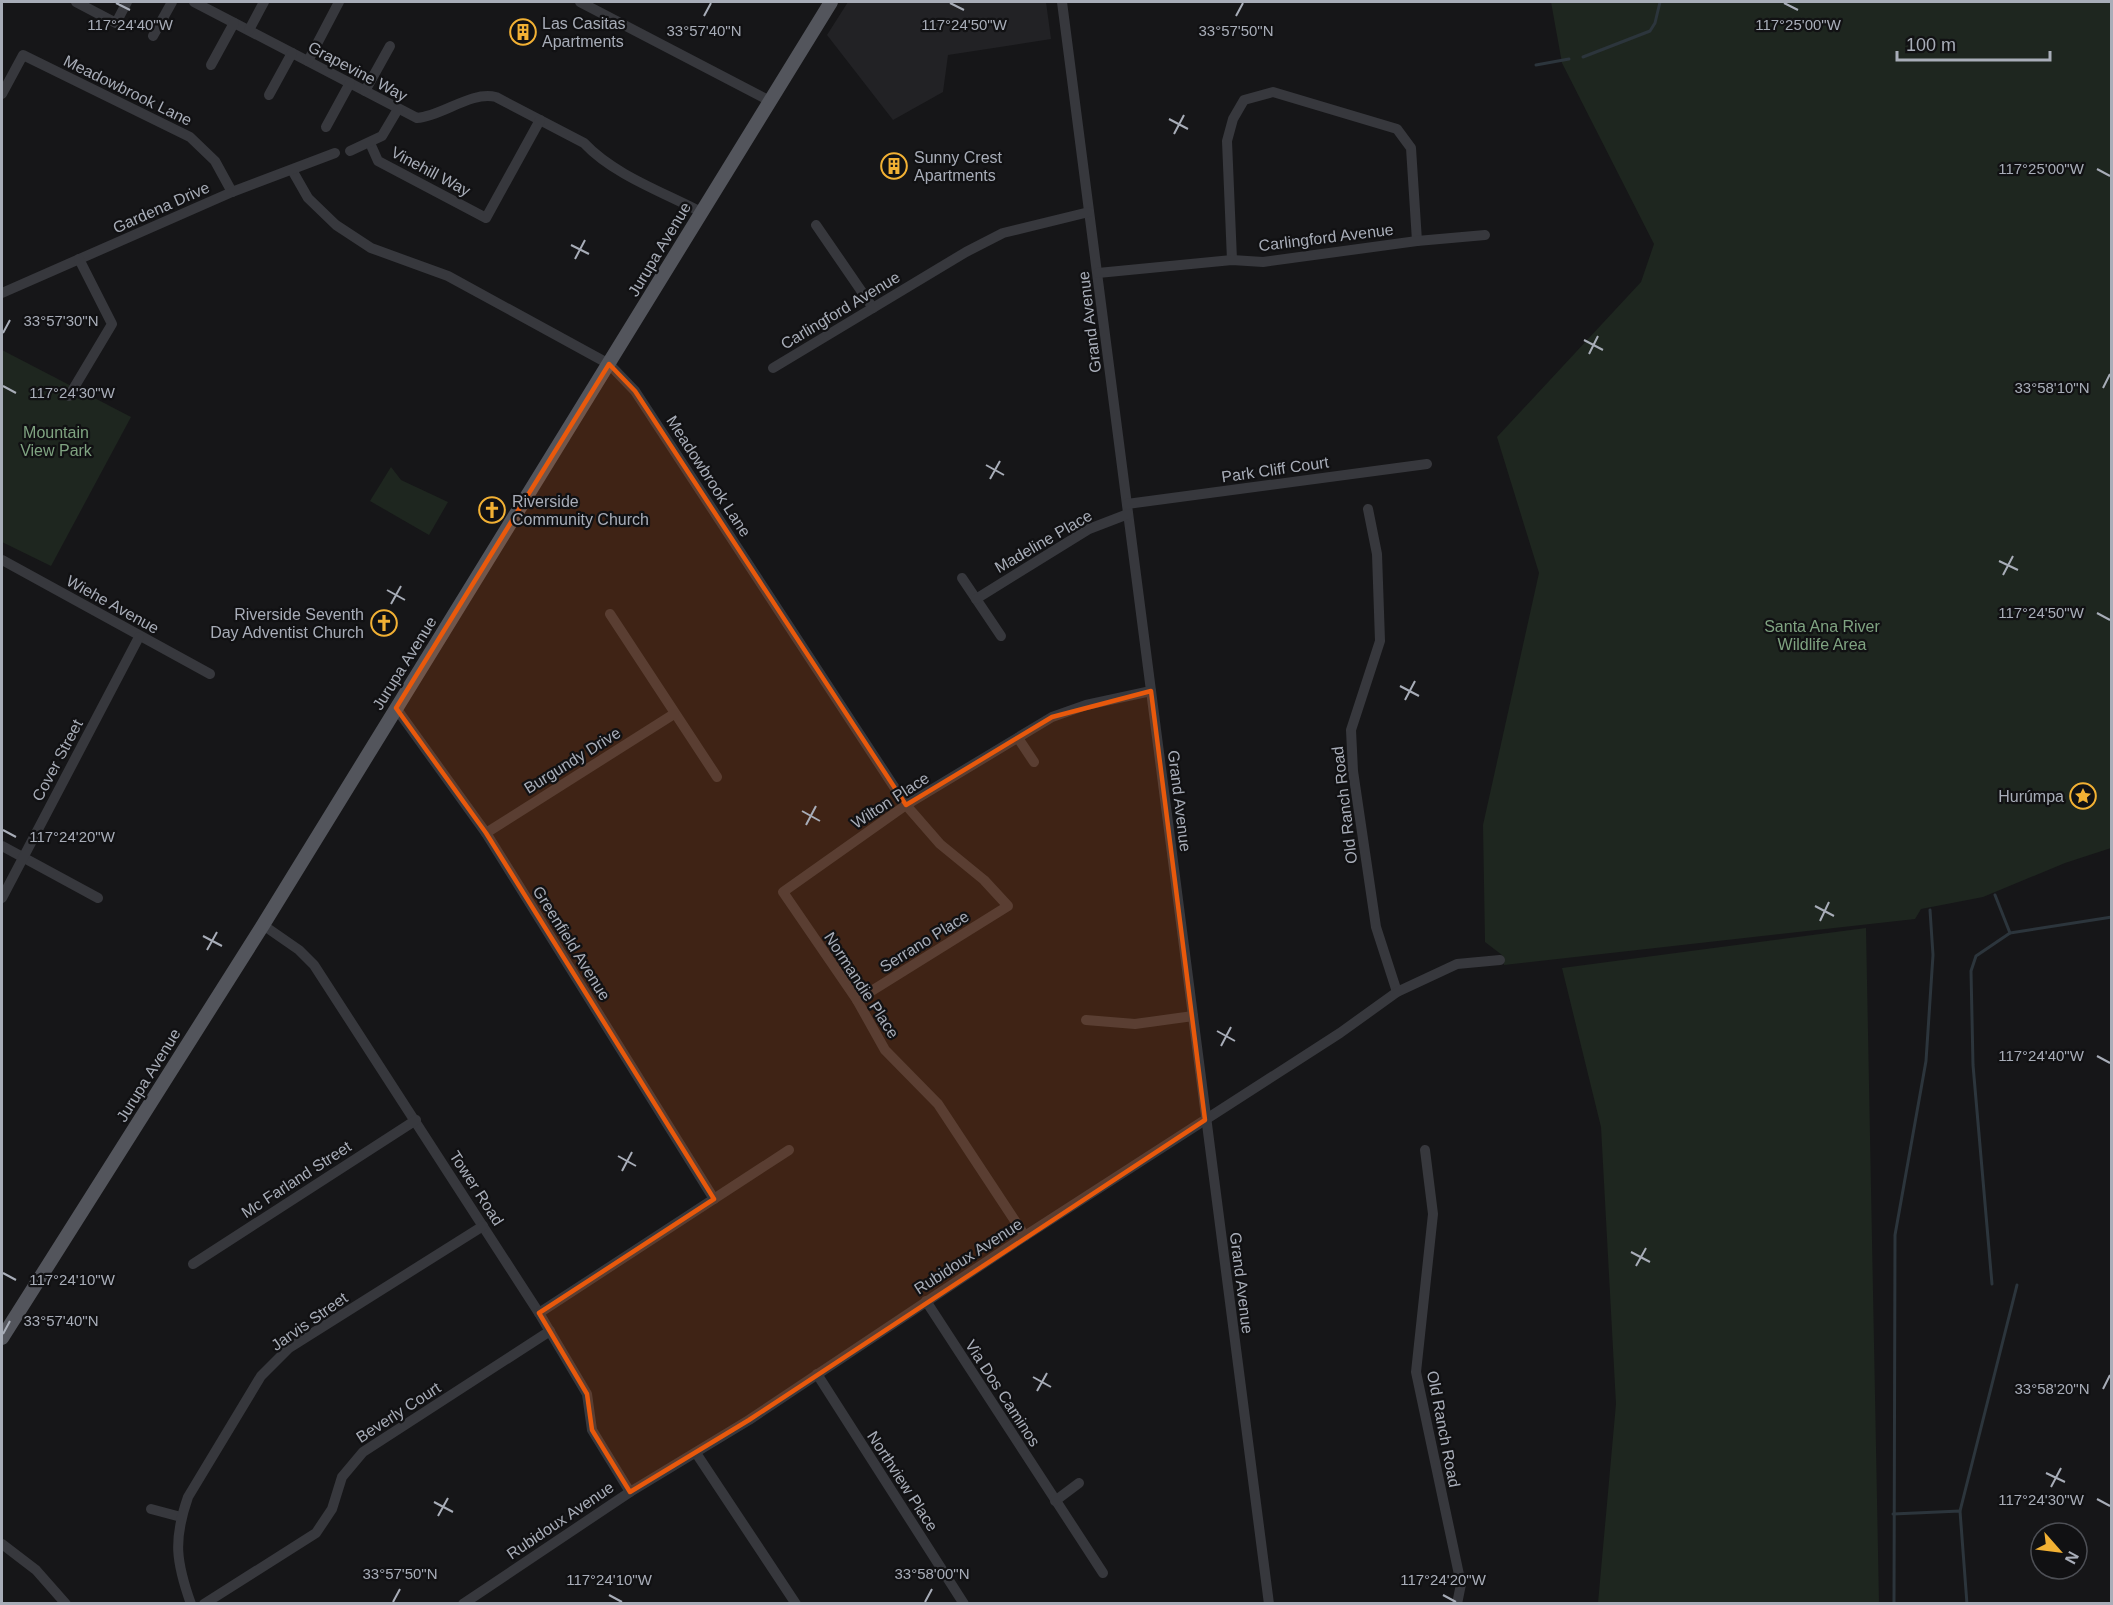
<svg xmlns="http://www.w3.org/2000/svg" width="2113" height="1605" viewBox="0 0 2113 1605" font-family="Arial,sans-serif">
	<rect width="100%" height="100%" fill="#161618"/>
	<path fill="#222225" d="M 848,2 L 1046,2 L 1051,39 L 948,55 L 943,92 L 893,120 L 827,35 Z"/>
	<g fill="#1e261f">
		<path d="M 1551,2 L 2111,2 L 2111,848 L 2065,863 L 1983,897 L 1921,909 L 1915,919 L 1504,965 L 1502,955 L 1485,942 L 1483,825 L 1539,573 L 1497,437 L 1641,282 L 1654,244 L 1562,63 Z"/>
		<path d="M 2,350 L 131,417 L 51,566 L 2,542 Z"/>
		<path d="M 391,467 L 401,480 L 448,502 L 429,535 L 370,501 Z"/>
		<path d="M 1866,928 L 1879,1603 L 1598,1603 L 1616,1404 L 1601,1127 L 1562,968 Z"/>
	</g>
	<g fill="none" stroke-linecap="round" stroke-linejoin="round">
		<g stroke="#2c353c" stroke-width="3">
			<path d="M 1583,57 L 1650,31 L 1655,23 L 1660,2"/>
			<path d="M 1536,65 L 1569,59"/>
			<path d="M 2010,933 L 2112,917"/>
			<path d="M 1992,1284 L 1973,1065 L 1971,971 L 1976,956 L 2010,933 L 1995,895"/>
			<path d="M 1960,1511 L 2017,1285"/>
			<path d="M 1893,1514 L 1960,1511 L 1967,1604"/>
			<path d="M 1894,1604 L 1895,1235 L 1926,1061 L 1933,955 L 1930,910"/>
		</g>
		<g stroke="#37383d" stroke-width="10">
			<path d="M 76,2 L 116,23 L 127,2"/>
			<path d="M 194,2 L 417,118 C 443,116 470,91 496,97 L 584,143 C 614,175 663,192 701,212"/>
			<path d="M 580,2 L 770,101"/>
			<path d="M 1062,2 L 1269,1604"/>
			<path d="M 249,30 L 264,2"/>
			<path d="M 153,36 L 172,2"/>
			<path d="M 308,61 L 339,2"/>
			<path d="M 211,65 L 234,23"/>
			<path d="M 365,91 L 390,46"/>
			<path d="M 2,94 L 23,55 L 190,137 L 215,161 L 232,192"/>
			<path d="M 269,95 L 292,53"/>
			<path d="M 326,127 L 350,83"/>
			<path d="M 370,143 L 378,161 L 486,218 L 540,120"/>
			<path d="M 350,151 L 382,136 L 398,109"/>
			<path d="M 292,170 L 308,198 L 336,225 L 371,248 L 448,276 L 609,364 L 635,391 L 906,805 L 940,844 L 984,880 L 1008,906 L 857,1000"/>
			<path d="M 816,225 L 873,308"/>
			<path d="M 1232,260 L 1227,141 L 1233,119 L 1244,100 L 1273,92 L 1397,129 L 1411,148 L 1417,241"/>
			<path d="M 1098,273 L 1232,260 L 1263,262 L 1417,241 L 1485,235"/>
			<path d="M 2,293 L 232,192 L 335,153"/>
			<path d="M 773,368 L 966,252 L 1003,233 L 1089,212"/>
			<path d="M 69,396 L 112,324 L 79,259"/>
			<path d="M 1127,504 L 1427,464"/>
			<path d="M 1368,509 L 1377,554 L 1380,641 L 1351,730 L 1353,771 L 1376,927 L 1397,992"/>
			<path d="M 2,560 L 210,674"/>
			<path d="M 962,578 L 1001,636"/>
			<path d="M 976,599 L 1089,529 L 1128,514"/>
			<path d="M 610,614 L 717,777"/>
			<path d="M 396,708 L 486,833 L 714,1199"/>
			<path d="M 1018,738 L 1034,762"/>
			<path d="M 486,833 L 674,714"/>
			<path d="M 2,846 L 98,898"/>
			<path d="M 2,898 L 139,637"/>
			<path d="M 263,925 L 299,950 L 314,965 L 539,1313 L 587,1394 L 592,1430 L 630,1492"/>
			<path d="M 1086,1020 L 1135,1024 L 1193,1016"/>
			<path d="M 1425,1150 L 1433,1214 L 1416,1372 L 1461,1584 L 1457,1604"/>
			<path d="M 1025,1236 L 938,1104 L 885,1050 L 857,1000 L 783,892 L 906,805 L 1052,717 L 1086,705 L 1151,691"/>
			<path d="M 193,1264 L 416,1120"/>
			<path d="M 926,1301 L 1103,1573"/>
			<path d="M 539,1313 L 789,1150"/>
			<path d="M 817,1374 L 964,1604"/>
			<path d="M 696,1453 L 796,1604"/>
			<path d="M 1055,1501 L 1079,1483"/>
			<path d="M 151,1509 L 181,1517"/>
			<path d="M 2,1544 L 36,1570 L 66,1604"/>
			<path d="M 191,1604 C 176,1562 173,1540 188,1497 L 261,1376 L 289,1348 L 483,1226"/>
			<path d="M 204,1604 L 316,1533 L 332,1509 L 342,1477 L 363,1452 L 550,1331"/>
			<path d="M 463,1604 L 630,1492 L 749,1420 L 1025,1236 L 1340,1033 L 1397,992 L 1457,964 L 1500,960"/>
		</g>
		<path stroke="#53555c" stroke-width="14" d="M 2,1338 L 263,925 L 831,2"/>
	</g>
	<path fill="#e8590c" fill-opacity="0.2" stroke="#e8590c" stroke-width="4.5" stroke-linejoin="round" d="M 609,364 L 635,391 L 906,805 L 1052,717 L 1151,691 L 1205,1120 L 749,1420 L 630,1492 L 592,1430 L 587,1394 L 539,1313 L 714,1199 L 486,833 L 396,708 Z"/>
	<path fill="none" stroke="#a8adb8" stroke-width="2" d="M 116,3 L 130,10M 950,3 L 964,10M 1784,3 L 1798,10M 704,16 L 711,3M 1236,16 L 1243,3M 1169,119 L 1188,129M 1174,134 L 1184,115M 2097,169 L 2110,176M 571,245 L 589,254M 575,259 L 585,240M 3,333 L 10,320M 1584,340 L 1603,350M 1589,354 L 1598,336M 3,386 L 16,393M 2103,388 L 2110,374M 986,465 L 1004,475M 990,479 L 1000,461M 1999,561 L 2018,570M 2003,575 L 2013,556M 387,590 L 405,600M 391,604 L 401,586M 2097,613 L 2110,620M 1400,686 L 1419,696M 1405,700 L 1415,681M 802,811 L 820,821M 806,825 L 816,806M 3,830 L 16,837M 1815,906 L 1834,916M 1820,921 L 1829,902M 203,936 L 222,946M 207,950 L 217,932M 1217,1031 L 1235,1041M 1221,1046 L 1231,1027M 2097,1056 L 2110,1063M 618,1156 L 636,1166M 622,1171 L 632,1152M 1631,1252 L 1650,1262M 1636,1266 L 1646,1248M 3,1273 L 16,1280M 3,1334 L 10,1321M 1033,1377 L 1051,1387M 2103,1389 L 2110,1375M 1037,1391 L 1047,1373M 2046,1473 L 2065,1482M 2051,1487 L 2061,1468M 2097,1499 L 2110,1506M 434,1502 L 453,1512M 438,1516 L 448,1498M 609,1595 L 622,1602M 1443,1595 L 1456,1602M 393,1602 L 400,1589M 925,1602 L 932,1589"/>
	<defs>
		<g id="building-ring" transform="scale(1.35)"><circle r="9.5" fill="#111113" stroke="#f2b134" stroke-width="1.5"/><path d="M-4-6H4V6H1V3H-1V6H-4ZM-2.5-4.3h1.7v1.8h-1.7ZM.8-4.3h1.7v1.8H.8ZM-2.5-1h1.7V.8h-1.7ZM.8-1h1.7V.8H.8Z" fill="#f2b134"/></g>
		<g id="church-ring" transform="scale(1.35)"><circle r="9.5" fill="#111113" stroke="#f2b134" stroke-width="1.5"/><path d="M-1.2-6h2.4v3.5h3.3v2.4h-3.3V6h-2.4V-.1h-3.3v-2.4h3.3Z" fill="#f2b134"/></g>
		<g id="sight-ring" transform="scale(1.35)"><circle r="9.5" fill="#111113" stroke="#f2b134" stroke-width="1.5"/><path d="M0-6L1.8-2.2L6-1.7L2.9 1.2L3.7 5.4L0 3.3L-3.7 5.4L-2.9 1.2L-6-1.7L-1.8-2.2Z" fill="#f2b134"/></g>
	</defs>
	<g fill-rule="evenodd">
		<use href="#building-ring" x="523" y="32"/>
		<use href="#building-ring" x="894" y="166"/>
		<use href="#church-ring" x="492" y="510"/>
		<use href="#church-ring" x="384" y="623"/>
		<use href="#sight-ring" x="2083" y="796"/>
	</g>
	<g text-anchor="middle" stroke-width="4.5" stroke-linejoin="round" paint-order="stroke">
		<g font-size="16" fill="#a8adb8" stroke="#111113" text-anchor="start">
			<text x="542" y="29">Las Casitas<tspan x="542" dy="18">Apartments</tspan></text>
			<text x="914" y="163">Sunny Crest<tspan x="914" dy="18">Apartments</tspan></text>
			<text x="512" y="507">Riverside<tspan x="512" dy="18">Community Church</tspan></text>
			<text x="364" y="620" text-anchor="end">Riverside Seventh<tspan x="364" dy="18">Day Adventist Church</tspan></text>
			<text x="2064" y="802" text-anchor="end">Hurúmpa</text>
		</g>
		<g font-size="16" fill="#a8adb8" stroke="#111113">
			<text transform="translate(358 71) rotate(28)" y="6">Grapevine Way</text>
			<text transform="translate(128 90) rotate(26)" y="6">Meadowbrook Lane</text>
			<text transform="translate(431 171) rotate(28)" y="6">Vinehill Way</text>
			<text transform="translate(161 207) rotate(-24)" y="6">Gardena Drive</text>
			<text transform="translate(1326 237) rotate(-7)" y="6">Carlingford Avenue</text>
			<text transform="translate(659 249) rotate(-59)" y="6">Jurupa Avenue</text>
			<text transform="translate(840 310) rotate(-31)" y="6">Carlingford Avenue</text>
			<text transform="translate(1089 322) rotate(-97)" y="6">Grand Avenue</text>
			<text transform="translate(1275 469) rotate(-8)" y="6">Park Cliff Court</text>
			<text transform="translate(709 476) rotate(57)" y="6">Meadowbrook Lane</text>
			<text transform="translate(1043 541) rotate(-30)" y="6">Madeline Place</text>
			<text transform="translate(113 604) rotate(29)" y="6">Wiehe Avenue</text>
			<text transform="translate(404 663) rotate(-58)" y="6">Jurupa Avenue</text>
			<text transform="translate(57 760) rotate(-62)" y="6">Cover Street</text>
			<text transform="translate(572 760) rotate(-32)" y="6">Burgundy Drive</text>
			<text transform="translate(890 800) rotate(-33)" y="6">Wilton Place</text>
			<text transform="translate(1180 801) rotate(83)" y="6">Grand Avenue</text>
			<text transform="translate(1344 805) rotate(-97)" y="6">Old Ranch Road</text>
			<text transform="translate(924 941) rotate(-32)" y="6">Serrano Place</text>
			<text transform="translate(572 943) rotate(58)" y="6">Greenfield Avenue</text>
			<text transform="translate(862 985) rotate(57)" y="6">Normandie Place</text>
			<text transform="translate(148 1075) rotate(-58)" y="6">Jurupa Avenue</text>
			<text transform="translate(296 1179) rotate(-33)" y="6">Mc Farland Street</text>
			<text transform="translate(477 1188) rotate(57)" y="6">Tower Road</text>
			<text transform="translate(968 1256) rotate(-33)" y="6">Rubidoux Avenue</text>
			<text transform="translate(1242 1283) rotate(83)" y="6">Grand Avenue</text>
			<text transform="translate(309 1321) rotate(-35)" y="6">Jarvis Street</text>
			<text transform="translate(1003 1393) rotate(57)" y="6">Via Dos Caminos</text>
			<text transform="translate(398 1412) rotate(-33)" y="6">Beverly Court</text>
			<text transform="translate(1444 1429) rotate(79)" y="6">Old Ranch Road</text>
			<text transform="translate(903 1481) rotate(57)" y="6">Northview Place</text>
			<text transform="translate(560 1520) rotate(-34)" y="6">Rubidoux Avenue</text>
		</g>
		<g font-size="16" fill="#7fa381" stroke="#111113">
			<text x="56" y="438">Mountain<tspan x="56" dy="18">View Park</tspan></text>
			<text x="1822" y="632">Santa Ana River<tspan x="1822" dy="18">Wildlife Area</tspan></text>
		</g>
	</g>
	<g font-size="15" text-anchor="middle" fill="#a8adb8" stroke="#111113" stroke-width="4.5" stroke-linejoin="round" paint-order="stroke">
		<text x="130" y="30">117°24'40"W</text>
		<text x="964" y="30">117°24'50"W</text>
		<text x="1798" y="30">117°25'00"W</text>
		<text x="704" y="36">33°57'40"N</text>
		<text x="1236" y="36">33°57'50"N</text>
		<text x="2041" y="174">117°25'00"W</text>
		<text x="61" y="326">33°57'30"N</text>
		<text x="2052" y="393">33°58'10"N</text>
		<text x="72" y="398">117°24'30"W</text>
		<text x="2041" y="618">117°24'50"W</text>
		<text x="72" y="842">117°24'20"W</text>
		<text x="2041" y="1061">117°24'40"W</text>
		<text x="72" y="1285">117°24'10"W</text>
		<text x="61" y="1326">33°57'40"N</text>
		<text x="2052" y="1394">33°58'20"N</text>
		<text x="2041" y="1505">117°24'30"W</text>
		<text x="400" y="1579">33°57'50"N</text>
		<text x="932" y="1579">33°58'00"N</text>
		<text x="609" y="1585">117°24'10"W</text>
		<text x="1443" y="1585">117°24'20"W</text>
	</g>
	<rect width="2113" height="1605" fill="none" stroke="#a8adb8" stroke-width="6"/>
	<g transform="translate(2059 1551) rotate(118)"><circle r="28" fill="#111113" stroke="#4d4f55" stroke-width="1.5"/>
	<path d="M0-4.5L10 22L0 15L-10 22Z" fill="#f2b134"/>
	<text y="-9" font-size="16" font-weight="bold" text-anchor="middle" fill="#a8adb8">N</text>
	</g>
	<path d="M1897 51v9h153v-9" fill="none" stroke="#a8adb8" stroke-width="3"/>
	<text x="1906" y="51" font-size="18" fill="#a8adb8" stroke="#111113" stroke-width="4.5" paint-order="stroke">100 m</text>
</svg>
